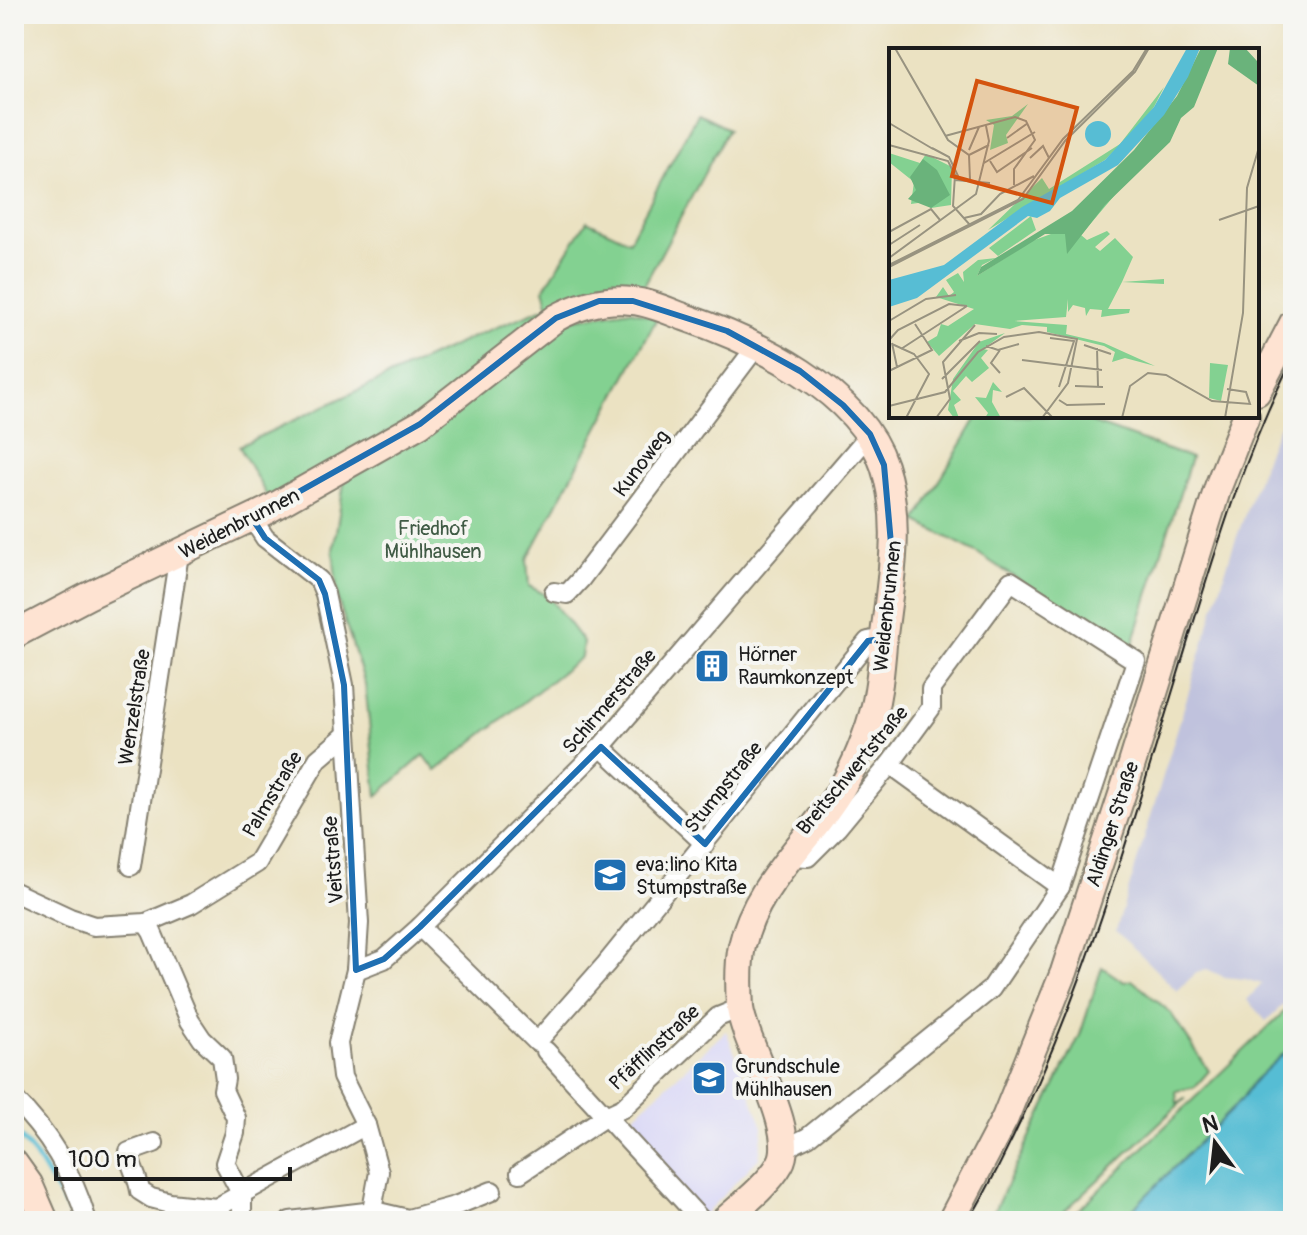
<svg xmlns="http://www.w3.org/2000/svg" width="1307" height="1235" viewBox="0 0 1307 1235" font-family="Pangolin,sans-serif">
	<rect width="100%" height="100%" fill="#f6f6f2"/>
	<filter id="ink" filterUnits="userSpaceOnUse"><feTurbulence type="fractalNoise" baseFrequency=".0125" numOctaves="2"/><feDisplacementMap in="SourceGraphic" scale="16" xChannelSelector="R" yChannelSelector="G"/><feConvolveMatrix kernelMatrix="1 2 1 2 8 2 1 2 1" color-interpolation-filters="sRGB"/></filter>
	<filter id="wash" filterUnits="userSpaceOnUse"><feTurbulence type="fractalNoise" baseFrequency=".006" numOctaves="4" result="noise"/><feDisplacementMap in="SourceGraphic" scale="32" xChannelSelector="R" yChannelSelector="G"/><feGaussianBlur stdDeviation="1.8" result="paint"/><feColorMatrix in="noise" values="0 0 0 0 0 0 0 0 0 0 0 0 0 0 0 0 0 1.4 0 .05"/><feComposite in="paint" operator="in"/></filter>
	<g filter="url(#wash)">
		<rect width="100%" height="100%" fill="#ebe2c2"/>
		<path fill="#d9d7f7" d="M 726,1031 L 763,1127 L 759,1158 L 703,1216 L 623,1126 Z"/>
		<path fill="#c0c2dd" d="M 1293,394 L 1293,995 L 1266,1021 L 1247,1000 L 1262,984 L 1245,979 L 1224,977 L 1207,969 L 1196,973 L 1177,991 L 1116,931 L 1230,556 L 1267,453 Z"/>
		<g fill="#83d191" stroke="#507656" stroke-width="2">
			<path d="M 697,114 L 728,129 L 641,291 L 608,289 L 429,409 L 269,500 L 239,446 L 477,335 L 549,306 L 544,289 L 587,221 L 629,241 Z"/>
			<path d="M 630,310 L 657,318 L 527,560 L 529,586 L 548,596 L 583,642 L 581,657 L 436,771 L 424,755 L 377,796 L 365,684 L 338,600 L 333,550 L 345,477 L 562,321 Z"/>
			<path d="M 978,416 L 1073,416 L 1191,458 L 1130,653 L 976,552 L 916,521 Z"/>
			<path d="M 1102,967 L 1124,982 L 1132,980 L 1170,1012 L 1209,1071 L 1195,1087 L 1176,1091 L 1177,1103 L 1186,1098 L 1054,1221 L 989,1221 L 1080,1035 Z"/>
			<path d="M 1293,1003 L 1293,1045 L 1254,1081 L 1241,1100 L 1121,1221 L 1067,1221 Z"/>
		</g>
		<path fill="#57bdd4" stroke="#3a6c78" stroke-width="2" d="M 1293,1045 L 1293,1221 L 1121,1221 L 1241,1100 L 1254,1081 Z"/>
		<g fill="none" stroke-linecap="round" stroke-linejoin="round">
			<path stroke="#57bdd4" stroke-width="5" d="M 14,1130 L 35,1155 L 71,1214 L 73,1221"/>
		</g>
	</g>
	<g filter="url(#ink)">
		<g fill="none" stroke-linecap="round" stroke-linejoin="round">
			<g stroke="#847f6f" stroke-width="22">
				<g id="street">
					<path d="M 252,518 L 265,538 L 319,580 L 325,594 L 344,685 L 359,923 L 356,970 L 338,1043 L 342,1077 L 366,1125 L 379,1172 L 370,1221"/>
					<path d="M 554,592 L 567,594 L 580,580 L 756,347"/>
					<path d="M 601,747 L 705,844"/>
					<path d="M 890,764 L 1060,887"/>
					<path d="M 131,866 L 179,554"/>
					<path d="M 14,892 L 70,918 L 94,926 L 146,923 L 191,904 L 257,863 L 318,759 L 347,734"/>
					<path d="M 146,923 L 152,932 L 190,1021 L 202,1039 L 222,1058 L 225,1079 L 223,1090 L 236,1118 L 235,1133 L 225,1163 L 242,1195 L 242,1221"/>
					<path d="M 420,927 L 537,1042 L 606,964 L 868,641 L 884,638"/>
					<path d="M 356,970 L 384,959 L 420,927 L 601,747 L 870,434"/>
					<path d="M 546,1051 L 702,1221"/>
					<path d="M 14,1099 C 49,1133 73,1174 87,1221"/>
					<path d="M 154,1143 L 129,1152 C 129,1165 138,1176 140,1191 L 151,1198 L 170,1203 L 216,1208 L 366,1125"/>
					<path d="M 786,1148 L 808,1137 L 991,989 L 1060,887 L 1136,661 L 1011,581 L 931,689 L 931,708 L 890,764 L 837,828 L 808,857 L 792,856"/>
					<path d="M 520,1173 L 606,1116 L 623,1108 L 718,1017 L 740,1008"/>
					<path d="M 290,1221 L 374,1211 L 408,1219 L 455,1206 L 492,1191"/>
				</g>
			</g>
			<g stroke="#847f6f" stroke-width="30">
				<g id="secondary">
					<path d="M 1257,392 L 1293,323"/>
					<path d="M 14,635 L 88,596 L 266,511 L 420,424 L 556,318 C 580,305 604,298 632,301 C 649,302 668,311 684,317 C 755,341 859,390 884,466 C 902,521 891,579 884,635 C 882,653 881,672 878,690 C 874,719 857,763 842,787 C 810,841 756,883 742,946 C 738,964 739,990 740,1008 C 745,1046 799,1132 780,1164 C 769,1184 741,1206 724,1221"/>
					<path d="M 14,1163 L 29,1184 L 45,1221"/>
					<path d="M 951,1221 L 1005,1118 L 1064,972 L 1131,767 L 1218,487 L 1246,416"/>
				</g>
			</g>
			<use href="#street" stroke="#fff" stroke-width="18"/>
			<use href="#secondary" stroke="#fee3d2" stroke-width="26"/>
			<path stroke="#1c1c1c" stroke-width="2" d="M 969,1221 C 1067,1051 1120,863 1177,677 C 1210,569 1241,459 1293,358"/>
		</g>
	</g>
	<path fill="none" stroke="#1f6fb2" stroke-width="6" stroke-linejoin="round" d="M 599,301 L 633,301 L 727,331 L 800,371 L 843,405 L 870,434 L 884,465 L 893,566 L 884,638 L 868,641 L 705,844 L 601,747 L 420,927 L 384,959 L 356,970 L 344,685 L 325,594 L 319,580 L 265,538 L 252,518 L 420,424 L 556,318 Z"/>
	<defs>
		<g id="building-square" transform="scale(1.8)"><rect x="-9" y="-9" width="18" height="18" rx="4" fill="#1f6fb2" stroke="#f6f6f2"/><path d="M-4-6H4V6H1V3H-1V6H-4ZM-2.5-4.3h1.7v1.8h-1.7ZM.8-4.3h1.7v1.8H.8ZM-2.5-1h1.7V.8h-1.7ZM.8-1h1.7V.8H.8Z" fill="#fff"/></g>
		<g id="school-square" transform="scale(1.8)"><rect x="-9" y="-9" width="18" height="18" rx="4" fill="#1f6fb2" stroke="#f6f6f2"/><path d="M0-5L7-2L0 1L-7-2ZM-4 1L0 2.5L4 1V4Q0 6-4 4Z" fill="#fff"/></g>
	</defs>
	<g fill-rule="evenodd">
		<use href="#building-square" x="712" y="666"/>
		<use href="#school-square" x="610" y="875"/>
		<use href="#school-square" x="709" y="1078"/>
	</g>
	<g text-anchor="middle" stroke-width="8" stroke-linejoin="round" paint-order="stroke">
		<g font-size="20" fill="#1c1c1c" stroke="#f6f6f2">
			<text transform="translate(641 463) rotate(-53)" y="7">Kunoweg</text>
			<text transform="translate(239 523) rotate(-27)" y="7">Weidenbrunnen</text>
			<text transform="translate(887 606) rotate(-84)" y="7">Weidenbrunnen</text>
			<text transform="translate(609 701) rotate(-49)" y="7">Schirmerstraße</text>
			<text transform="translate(134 707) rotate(-81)" y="7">Wenzelstraße</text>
			<text transform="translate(852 770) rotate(-50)" y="7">Breitschwertstraße</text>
			<text transform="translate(723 787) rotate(-51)" y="7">Stumpstraße</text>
			<text transform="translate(272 794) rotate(-59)" y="7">Palmstraße</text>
			<text transform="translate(1112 824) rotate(-72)" y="7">Aldinger Straße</text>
			<text transform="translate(333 860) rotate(-94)" y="7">Veitstraße</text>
			<text transform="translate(654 1047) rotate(-43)" y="7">Pfäfflinstraße</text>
		</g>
		<g font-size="20" fill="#405b45" stroke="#f6f6f2">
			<text x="433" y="535">Friedhof<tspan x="433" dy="23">Mühlhausen</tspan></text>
		</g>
		<g font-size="20" fill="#1c1c1c" stroke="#f6f6f2" text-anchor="start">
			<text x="738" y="661">Hörner<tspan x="738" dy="23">Raumkonzept</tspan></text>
			<text x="636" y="871">eva:lino Kita<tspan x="636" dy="23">Stumpstraße</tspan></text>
			<text x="735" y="1073">Grundschule<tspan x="735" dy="23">Mühlhausen</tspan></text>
		</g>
	</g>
	<g transform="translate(889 48)">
		<rect width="370" height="370" fill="#ebe2c2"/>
		<path d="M 275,39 L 265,59 L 248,80 L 216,112 L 99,182 L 153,130 L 160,141 L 231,96 ZM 139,56 L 117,87 L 119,95 L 101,102 L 105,77 L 97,72 L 123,68 ZM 295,65 L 192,187 L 198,192 L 218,183 L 221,186 L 206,199 L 211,203 L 226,190 L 244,209 L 233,234 L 275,231 L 275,236 L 233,234 L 219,261 L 241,261 L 240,265 L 212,269 L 213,262 L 201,261 L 197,268 L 196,260 L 184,257 L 179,264 L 179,251 L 177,269 L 125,273 L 178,277 L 177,286 L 215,295 L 266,318 L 236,310 L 223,314 L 226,304 L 215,298 L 158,284 L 158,279 L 133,277 L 121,281 L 86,276 L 50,308 L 38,294 L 48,288 L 52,276 L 59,278 L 85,261 L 47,249 L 54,239 L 60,248 L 65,244 L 57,232 L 69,225 L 75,234 L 74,224 L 89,212 L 107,210 L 93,217 L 88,228 L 143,193 L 170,183 ZM 0,105 L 31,115 L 37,106 L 63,119 L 62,157 L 42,160 L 36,154 L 22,156 L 25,134 L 0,114 ZM 142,168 L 147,182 L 109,208 L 100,200 ZM 116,285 L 94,301 L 99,302 L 92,310 L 100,320 L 83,334 L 77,328 L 64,343 L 72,352 L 65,357 L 70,370 L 65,370 L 59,362 L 64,331 L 90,294 ZM 321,315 L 339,317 L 332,353 L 320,350 ZM 104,334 L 113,344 L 104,342 L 103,354 L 112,370 L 96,370 L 99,365 L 86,349 L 97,350 Z" fill="#83d191"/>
		<path d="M 312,0 L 329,0 L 305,59 L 292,70 L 281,94 L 216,157 L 178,206 L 176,186 L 156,186 L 88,228 L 92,219 L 183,163 L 245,102 L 288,48 ZM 341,0 L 356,0 L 368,13 L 370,38 L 339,16 ZM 34,111 L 48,122 L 61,147 L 42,160 L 19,151 L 27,142 L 21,129 Z" fill="#6ab37b"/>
		<path d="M 298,0 L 311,0 L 299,29 L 275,67 L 229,117 L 171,150 L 161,163 L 148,170 L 139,168 L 28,250 L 0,259 L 0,232 L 55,217 L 133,159 L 216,112 L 265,59 ZM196 86a13 13 0 1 1 26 0a13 13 0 1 1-26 0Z" fill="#57bdd4"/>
		<path fill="none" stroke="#989380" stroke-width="2" d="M 6,0 L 59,92 L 80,107 L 100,97M 0,75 L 44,101M 56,88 L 126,69 L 137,73 L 146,92 L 125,121 L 125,137M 118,90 L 139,75M 0,97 L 59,113 L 66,127 L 64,158 L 81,177M 43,100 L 60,109 L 70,130M 80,102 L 90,79M 80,107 L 81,132M 141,110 L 154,98 L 160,110M 101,113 L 108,124 L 143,100M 95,115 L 146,84M 66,132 L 101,135M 75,170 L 92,166 L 111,146 L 145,128M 330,172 L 370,158M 0,184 L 42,161 L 51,172M 0,197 L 31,177M 0,210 L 87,146 L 100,93 L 97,78M 0,217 L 129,152 L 174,91 L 244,23 L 258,0M 0,219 L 134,151 L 176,93 L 246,24 L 260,0M 0,273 L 37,251 L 67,247M 161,290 L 185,293 L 170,339M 1,291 L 9,282 L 60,256 L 78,258M 70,293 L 90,285 L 108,286M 3,295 L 8,319M 3,296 L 25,306 L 40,326 L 17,370M 195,297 L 222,306M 97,298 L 109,302 L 130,296M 208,300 L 209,339M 12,301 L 78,258M 111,302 L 102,315 L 111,325M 133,312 L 213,322M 0,323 L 43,302 L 26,276M 53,331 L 91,293M 186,338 L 214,339M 117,349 L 135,340 L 163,369 L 179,369M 170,352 L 178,357 L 216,356M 0,358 L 56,344 L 89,304 L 115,289 L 150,284 L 188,291 L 179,335 L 153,370M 47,370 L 61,351 L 54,314 L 86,277M 233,370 L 241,338 L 259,325 L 277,327 L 323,353 L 361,356 L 357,344 L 338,341M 336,370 L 354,265 L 358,140 L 370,99"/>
		<path fill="#d4530e" fill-opacity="0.15" stroke="#d4530e" stroke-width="4" d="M 88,33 L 188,60 L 163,155 L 63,128 Z"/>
		<rect width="370" height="370" fill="none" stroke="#1c1c1c" stroke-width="4"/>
	</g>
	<rect width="1307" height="1235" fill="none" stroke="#f6f6f2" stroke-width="48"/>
	<g transform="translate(1215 1143) rotate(345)" stroke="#f6f6f2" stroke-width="6" paint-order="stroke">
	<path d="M0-6L14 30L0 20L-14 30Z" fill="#1c1c1c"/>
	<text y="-12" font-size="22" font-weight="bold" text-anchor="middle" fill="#1c1c1c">N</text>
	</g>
	<path d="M56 1167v12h234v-12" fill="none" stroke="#1c1c1c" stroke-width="4"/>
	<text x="68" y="1167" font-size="24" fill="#1c1c1c" stroke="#f6f6f2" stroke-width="6" paint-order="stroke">100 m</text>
</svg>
